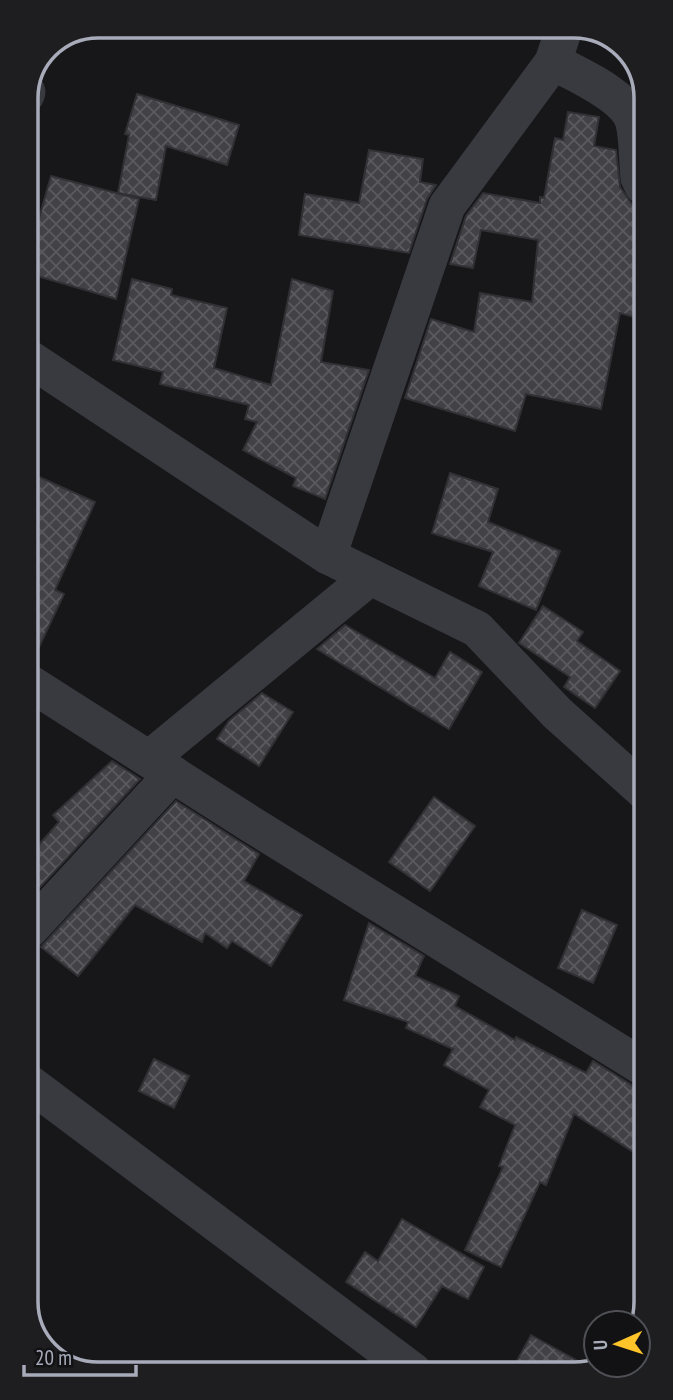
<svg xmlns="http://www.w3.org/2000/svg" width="673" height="1400" viewBox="0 0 673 1400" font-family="'PT Sans Narrow',sans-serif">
	<defs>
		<pattern id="building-cross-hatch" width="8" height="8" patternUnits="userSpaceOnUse" patternTransform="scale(1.75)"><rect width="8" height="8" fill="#414146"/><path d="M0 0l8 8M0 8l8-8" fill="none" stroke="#5a5a5f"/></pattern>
	</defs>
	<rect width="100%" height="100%" fill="#171719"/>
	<g fill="url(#building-cross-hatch)" stroke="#313135" stroke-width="2">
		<path d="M 137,94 L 239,125 L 227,165 L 166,146 L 156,200 L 118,193 L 129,135 L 125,134 Z"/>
		<path d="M 568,112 L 599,117 L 594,146 L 616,150 L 620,187 L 631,203 L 643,207 L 644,320 L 620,313 L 601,409 L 526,394 L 515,431 L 405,398 L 431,319 L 474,332 L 480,293 L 532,302 L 538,240 L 481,230 L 473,268 L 450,264 L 466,216 L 483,193 L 540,203 L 540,197 L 544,198 L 555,138 L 563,140 Z"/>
		<path d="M 369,150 L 423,159 L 420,182 L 436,185 L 427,199 L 409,253 L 299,235 L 305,194 L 359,203 Z"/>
		<path d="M 51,176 L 139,199 L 116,299 L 27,273 L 27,222 L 37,225 Z"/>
		<path d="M 132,279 L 172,289 L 171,295 L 227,308 L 214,368 L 271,385 L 292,279 L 333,291 L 321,362 L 369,370 L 325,499 L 293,486 L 296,478 L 243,450 L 257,422 L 245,419 L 249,405 L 160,384 L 163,372 L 113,360 Z"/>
		<path d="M 28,472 L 95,502 L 55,590 L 64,594 L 32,662 L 28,661 Z"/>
		<path d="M 450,473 L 498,489 L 488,522 L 560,551 L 536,610 L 479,586 L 493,552 L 432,533 Z"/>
		<path d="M 543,606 L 583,632 L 577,641 L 620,671 L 595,708 L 564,687 L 570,677 L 519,643 Z"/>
		<path d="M 345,625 L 435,678 L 450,652 L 482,672 L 449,729 L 317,649 Z"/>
		<path d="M 262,693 L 293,712 L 259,766 L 217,739 L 229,721 Z"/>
		<path d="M 112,761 L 140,779 L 29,899 L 29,856 L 59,822 L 53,815 Z"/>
		<path d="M 434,797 L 475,826 L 430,891 L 389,862 Z"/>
		<path d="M 176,801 L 259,854 L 244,881 L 302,915 L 271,966 L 232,941 L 227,948 L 205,933 L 202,942 L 135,905 L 78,976 L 41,947 Z"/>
		<path d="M 582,910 L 617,925 L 593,983 L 558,968 Z"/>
		<path d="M 369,923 L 424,956 L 415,976 L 459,996 L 455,1006 L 515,1040 L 516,1037 L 586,1073 L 593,1061 L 635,1087 L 646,1090 L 646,1129 L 632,1151 L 574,1114 L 546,1185 L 540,1182 L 501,1267 L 465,1250 L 503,1167 L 499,1166 L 515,1125 L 480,1107 L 489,1090 L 444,1065 L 453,1049 L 406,1028 L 408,1022 L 344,1000 Z"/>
		<path d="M 154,1059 L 189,1076 L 174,1108 L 139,1091 Z"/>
		<path d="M 402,1219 L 484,1267 L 468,1299 L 442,1286 L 416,1327 L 346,1282 L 365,1252 L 378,1261 Z"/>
		<path d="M 531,1335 L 594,1370 L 512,1370 Z"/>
	</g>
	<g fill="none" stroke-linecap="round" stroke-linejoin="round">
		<g stroke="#393a40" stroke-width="37">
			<path d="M 553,62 C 576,74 628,96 634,123 C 638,141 637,160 639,178 L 643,186"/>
			<path d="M 26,95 L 27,92"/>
			<path d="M 27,357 L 328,556 L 477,629 L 557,713 L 645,792"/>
			<path d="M 328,556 L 447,206 L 553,62 L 565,26"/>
			<path d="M 28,682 L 249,823 L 646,1069"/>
			<path d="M 149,759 L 370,577"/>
			<path d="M 29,930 L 173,774"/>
			<path d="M 29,1083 L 413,1371"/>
		</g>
	</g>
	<path d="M0 0H673V1400H0ZM98 38H574A60 60 0 0 1 634 98V1302A60 60 0 0 1 574 1362H98A60 60 0 0 1 38 1302V98A60 60 0 0 1 98 38Z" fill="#1e1e21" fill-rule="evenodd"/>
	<path fill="none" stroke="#a8acba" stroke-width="3.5" d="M98 38H574A60 60 0 0 1 634 98V1302A60 60 0 0 1 574 1362H98A60 60 0 0 1 38 1302V98A60 60 0 0 1 98 38Z"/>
	<g transform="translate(617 1344) rotate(267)"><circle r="33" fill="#121214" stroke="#4e5056" stroke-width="2"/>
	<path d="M0-5L12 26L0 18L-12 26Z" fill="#ffc429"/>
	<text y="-10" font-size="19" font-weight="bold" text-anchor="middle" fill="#a8acba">U</text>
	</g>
	<path d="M24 1365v10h112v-10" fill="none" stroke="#a8acba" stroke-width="3.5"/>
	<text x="35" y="1365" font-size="21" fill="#a8acba" stroke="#121214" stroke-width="5" paint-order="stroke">20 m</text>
</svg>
